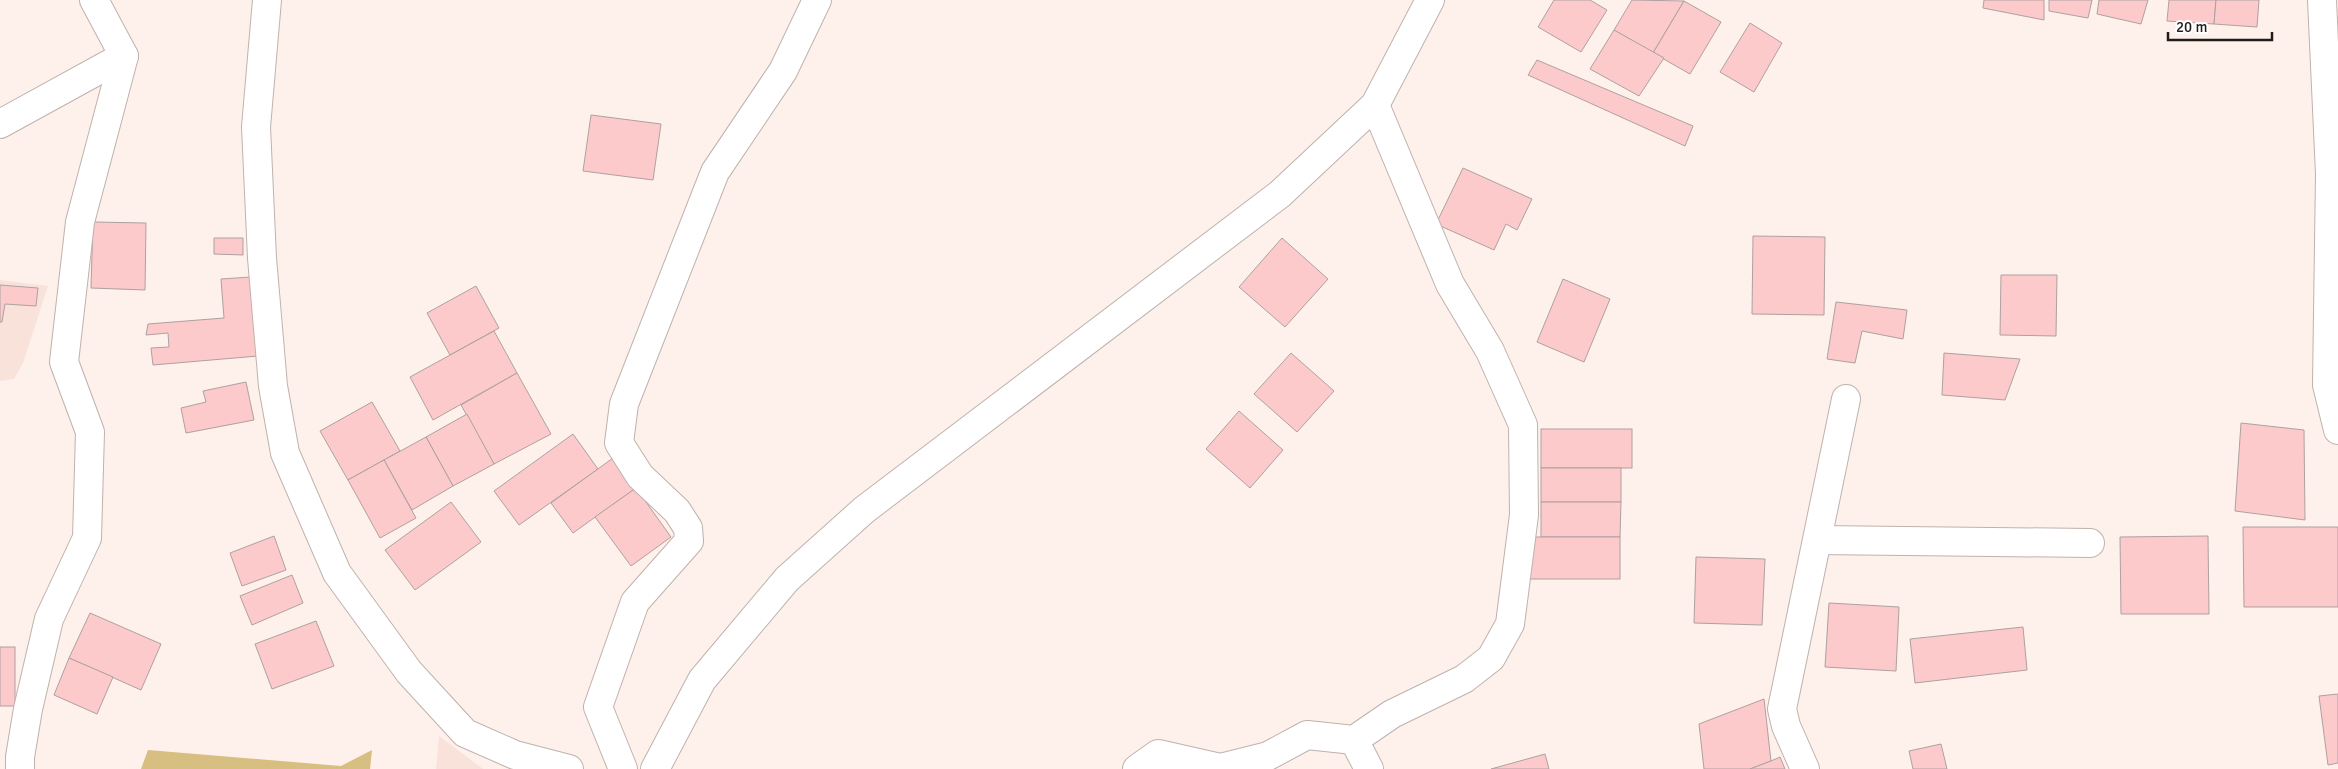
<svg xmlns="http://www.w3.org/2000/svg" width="2338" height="769" viewBox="0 0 2338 769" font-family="Signika,sans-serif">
	<rect width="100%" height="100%" fill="#fef0eb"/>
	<g fill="#f8e2da">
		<path d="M 0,280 L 48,286 L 23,363 L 14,379 L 0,381 Z"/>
		<path d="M 439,736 L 483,769 L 436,769 Z"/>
	</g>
	<path fill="#d6bf80" d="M 148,750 L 341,766 L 372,750 L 370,769 L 141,769 Z"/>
	<g fill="#fccacb" stroke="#afa0a1">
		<path d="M 1554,0 L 1590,0 L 1607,10 L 1581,52 L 1538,27 Z"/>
		<path d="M 1632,0 L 1684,1 L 1653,53 L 1614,30 Z"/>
		<path d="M 1984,0 L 2044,0 L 2044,20 L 1983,8 Z"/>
		<path d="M 2049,0 L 2092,0 L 2088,18 L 2049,11 Z"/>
		<path d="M 2099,0 L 2148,0 L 2141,24 L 2097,14 Z"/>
		<path d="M 2169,0 L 2216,0 L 2214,24 L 2167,21 Z"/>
		<path d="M 2216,0 L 2259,0 L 2257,27 L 2214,24 Z"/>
		<path d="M 1684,1 L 1721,22 L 1690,74 L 1653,53 Z"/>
		<path d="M 1750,23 L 1782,43 L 1754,92 L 1720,72 Z"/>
		<path d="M 1614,30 L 1664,58 L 1639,96 L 1590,69 Z"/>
		<path d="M 1537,60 L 1693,126 L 1685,146 L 1528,75 Z"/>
		<path d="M 591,115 L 661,124 L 653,180 L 583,171 Z"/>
		<path d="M 1463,168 L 1532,199 L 1517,230 L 1506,224 L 1494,250 L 1436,224 Z"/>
		<path d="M 93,222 L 146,223 L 145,290 L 91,288 Z"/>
		<path d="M 1753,236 L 1825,237 L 1824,315 L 1752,314 Z"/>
		<path d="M 214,238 L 243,238 L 243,255 L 214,254 Z"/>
		<path d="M 1282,238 L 1328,279 L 1285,327 L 1239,287 Z"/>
		<path d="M 2001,275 L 2057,275 L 2056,336 L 2000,335 Z"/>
		<path d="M 251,277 L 258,356 L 153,365 L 151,348 L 169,347 L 168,333 L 146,335 L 148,324 L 224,318 L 221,279 Z"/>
		<path d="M 1563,279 L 1610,299 L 1584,362 L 1537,342 Z"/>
		<path d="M 0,285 L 38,288 L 36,306 L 5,304 L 2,322 L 0,322 Z"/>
		<path d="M 476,286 L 499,328 L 450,355 L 427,313 Z"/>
		<path d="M 1836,302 L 1907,310 L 1903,339 L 1862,331 L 1855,363 L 1827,359 Z"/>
		<path d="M 494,331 L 517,373 L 433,420 L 410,377 Z"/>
		<path d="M 1291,353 L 1334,391 L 1297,432 L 1254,394 Z"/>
		<path d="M 1944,353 L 2020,359 L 2005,400 L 1942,395 Z"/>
		<path d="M 517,373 L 551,434 L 494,464 L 461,405 Z"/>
		<path d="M 246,382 L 254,420 L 186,433 L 181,408 L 206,402 L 203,391 Z"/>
		<path d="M 372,402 L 400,451 L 348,480 L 320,431 Z"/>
		<path d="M 1239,411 L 1283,450 L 1250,488 L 1206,449 Z"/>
		<path d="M 467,414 L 494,464 L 453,486 L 426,437 Z"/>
		<path d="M 2241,423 L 2304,430 L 2305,520 L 2235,511 Z"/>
		<rect x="1541" y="429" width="91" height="39"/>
		<path d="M 573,434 L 598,469 L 519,525 L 494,491 Z"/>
		<path d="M 426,437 L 453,486 L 412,510 L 384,460 Z"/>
		<path d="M 613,458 L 636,488 L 573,533 L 551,503 Z"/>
		<path d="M 384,460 L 416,518 L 380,538 L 348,480 Z"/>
		<rect x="1541" y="468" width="80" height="34"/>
		<path d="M 636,488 L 671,537 L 631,566 L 595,517 Z"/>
		<path d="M 451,502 L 481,542 L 415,590 L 385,550 Z"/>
		<path d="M 1541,502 L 1621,502 L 1620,537 L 1541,537 Z"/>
		<path d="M 2243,527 L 2338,527 L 2338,607 L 2244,607 Z"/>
		<path d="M 274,536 L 286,570 L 242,586 L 230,553 Z"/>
		<path d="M 2208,536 L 2209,614 L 2121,614 L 2120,537 Z"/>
		<rect x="1525" y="537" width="95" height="42"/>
		<path d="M 1696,557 L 1765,559 L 1762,625 L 1694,623 Z"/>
		<path d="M 292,575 L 303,603 L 252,625 L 240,596 Z"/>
		<path d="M 1829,603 L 1899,607 L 1896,671 L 1825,667 Z"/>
		<path d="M 90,613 L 161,644 L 141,690 L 69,658 Z"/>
		<path d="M 316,621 L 334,666 L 272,689 L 255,644 Z"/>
		<path d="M 2023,627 L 2027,670 L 1915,683 L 1910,639 Z"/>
		<rect x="0" y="647" width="15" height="59"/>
		<path d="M 69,658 L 113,677 L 97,714 L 54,695 Z"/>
		<path d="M 2338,694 L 2338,763 L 2328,765 L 2319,696 Z"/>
		<path d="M 1764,699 L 1771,761 L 1750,769 L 1704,769 L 1699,724 Z"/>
		<path d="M 1941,744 L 1947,769 L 1913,769 L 1909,751 Z"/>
		<path d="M 1545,754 L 1549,769 L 1491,769 Z"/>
		<path d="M 1780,757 L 1785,769 L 1750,769 L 1771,761 Z"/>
	</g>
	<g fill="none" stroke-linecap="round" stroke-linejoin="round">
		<g stroke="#bfb2ad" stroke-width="30">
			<g id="minor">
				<path d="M 267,0 L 256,127 L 262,258 L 273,386 L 285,453 L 337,573 L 409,672 L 465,733 L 515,755 L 569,769"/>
				<path d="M 2322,0 L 2330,174 L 2327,385 L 2338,430"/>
				<path d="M 0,124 L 124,56"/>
				<path d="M 1818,540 L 2090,543"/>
				<path d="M 1354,740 L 1369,769"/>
				<path d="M 20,769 L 20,757 L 28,709 L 49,619 L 87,538 L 90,432 L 64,362 L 80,222 L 124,56 L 94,0"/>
				<path d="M 623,769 L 598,707 L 635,602 L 689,541 L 688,528 L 677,511 L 640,476 L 619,443 L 624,404 L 715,172 L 783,71 L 817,0"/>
				<path d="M 655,769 L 702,680 L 787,579 L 864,510 L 1280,194 L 1375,105 L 1430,0"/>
				<path d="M 1137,769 L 1158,754 L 1220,768 L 1268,756 L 1307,735 L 1354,740 L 1392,714 L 1464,679 L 1491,658 L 1510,624 L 1524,515 L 1523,425 L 1490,351 L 1450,284 L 1375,105"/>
				<path d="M 1805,769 L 1786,726 L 1782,709 L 1846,399"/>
			</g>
		</g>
		<use href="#minor" stroke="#fff" stroke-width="28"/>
	</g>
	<path d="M2168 32v8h104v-8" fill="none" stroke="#211c1a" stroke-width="2.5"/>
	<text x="2176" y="32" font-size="15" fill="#211c1a" stroke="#ffffff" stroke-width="4" paint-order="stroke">20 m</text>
</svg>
